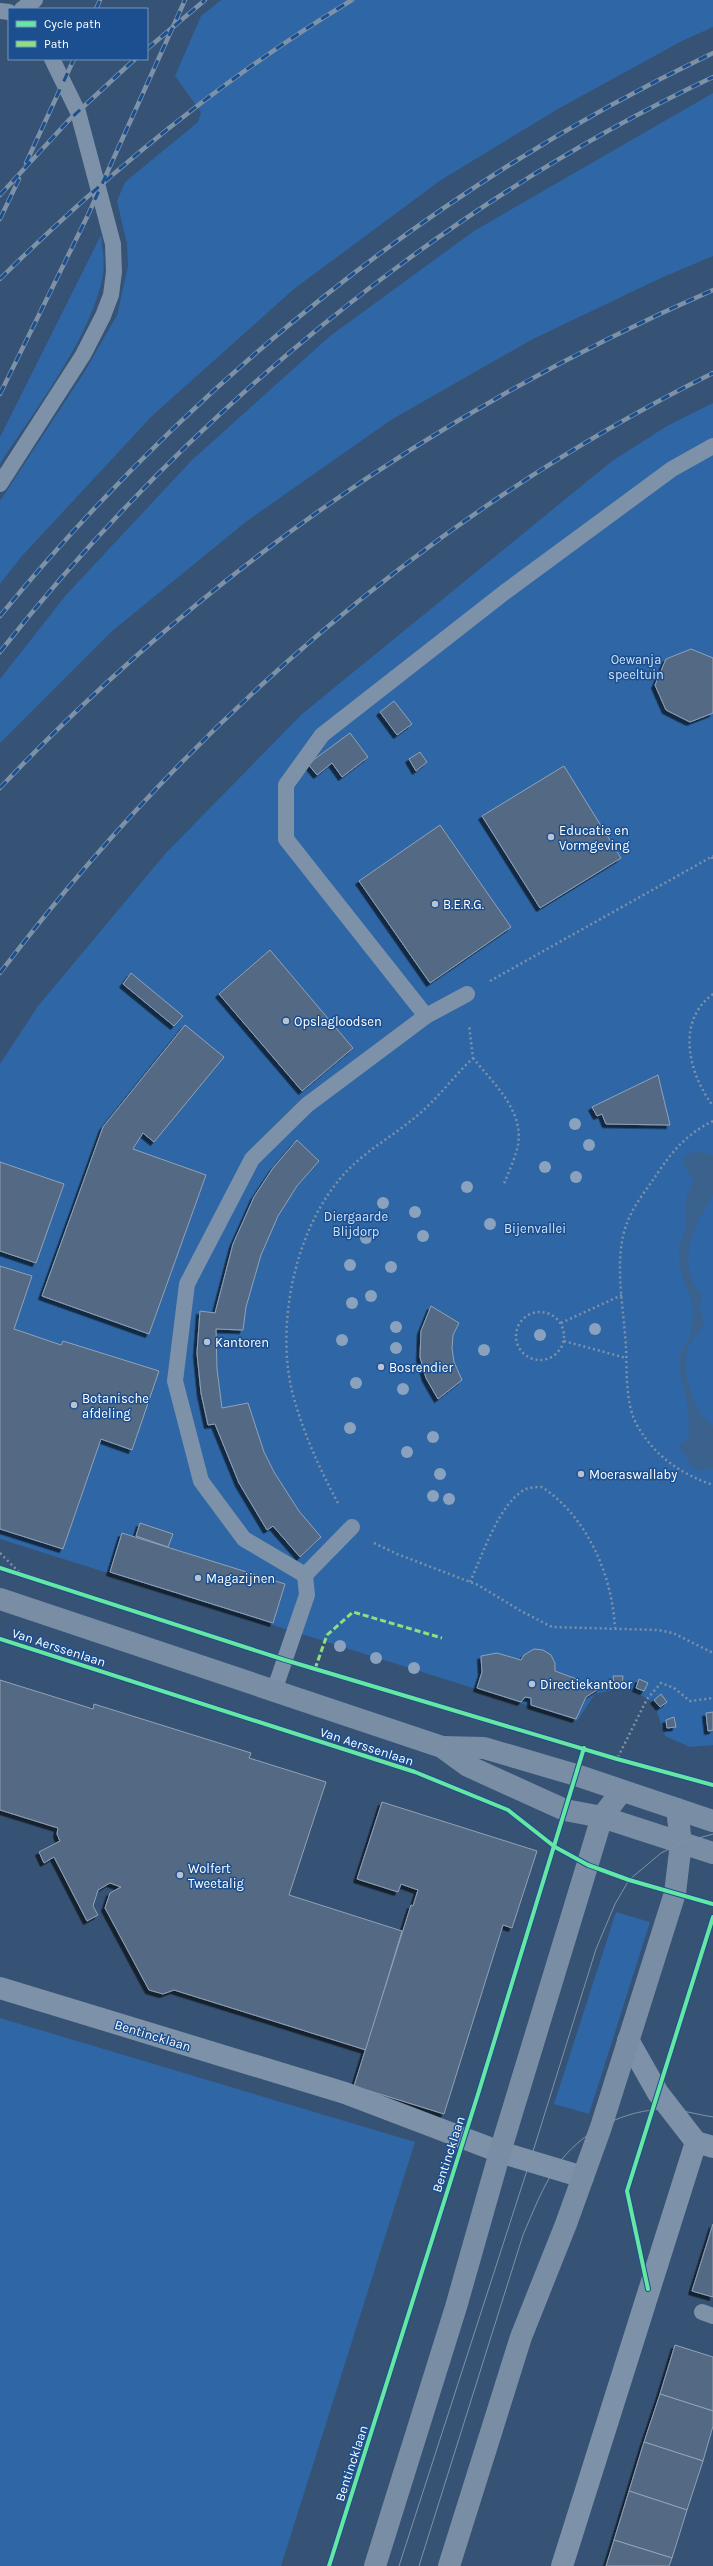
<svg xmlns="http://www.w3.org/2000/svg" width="713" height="2566" viewBox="0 0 713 2566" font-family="Karla,sans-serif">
	<defs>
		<filter id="shadow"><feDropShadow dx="-3.5" dy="3.5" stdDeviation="0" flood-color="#0009"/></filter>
	</defs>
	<rect width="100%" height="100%" fill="#365274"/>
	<g fill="#2f66a5">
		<path d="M 221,0 L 713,0 L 713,27 L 682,41 L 558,109 L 441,180 L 294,289 L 152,416 L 22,556 L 0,584 L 0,501 L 85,371 L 117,315 L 128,266 L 127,244 L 117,201 L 125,182 L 198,122 L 201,112 L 175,76 L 201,16 Z"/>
		<path d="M 713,93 L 713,256 L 661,278 L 533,339 L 391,420 L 247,521 L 111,632 L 0,743 L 0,679 L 66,595 L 192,460 L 330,336 L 474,231 Z"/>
		<path d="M 101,235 C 102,248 105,262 103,275 C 92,336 34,411 0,464 L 0,437 Z"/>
		<path d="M 713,403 L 713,1745 L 690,1747 L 665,1736 L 654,1703 L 627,1687 L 595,1694 L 577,1721 L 0,1539 L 0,1064 L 38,1006 L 165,854 L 302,714 L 612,461 L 667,426 Z"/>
		<path d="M 616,1912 L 650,1922 L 589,2114 L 554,2104 Z"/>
		<path d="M 0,2018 L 415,2142 L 281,2566 L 0,2566 Z"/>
	</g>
	<path fill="#3b618d" d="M 699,1151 L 713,1156 C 713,1168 713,1182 713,1193 C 711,1202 705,1207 701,1215 C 688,1240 680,1272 702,1295 L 699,1306 L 704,1325 C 699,1333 688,1343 687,1352 C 682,1375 694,1412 713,1426 L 713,1469 L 699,1470 L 692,1467 L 679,1446 L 687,1439 L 689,1432 L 688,1407 L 680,1373 L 680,1353 L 691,1335 L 694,1308 L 680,1269 L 679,1246 L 686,1229 L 686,1197 L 694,1181 L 682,1162 L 688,1154 Z"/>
	<g fill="#526984" stroke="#92a2b6" filter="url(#shadow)">
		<path d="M 691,649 L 713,658 L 713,713 L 690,722 L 666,710 L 655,685 L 666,659 Z"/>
		<path d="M 394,701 L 412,724 L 397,735 L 380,712 Z"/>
		<path d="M 350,733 L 368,757 L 342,777 L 332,763 L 317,775 L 308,764 Z"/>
		<path d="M 420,752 L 427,762 L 416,771 L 409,759 Z"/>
		<path d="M 564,766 L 621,858 L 540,908 L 482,816 Z"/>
		<path d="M 440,825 L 511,927 L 430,983 L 359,881 Z"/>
		<path d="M 270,950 L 353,1048 L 302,1091 L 219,994 Z"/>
		<path d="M 131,973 L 183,1016 L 174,1026 L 123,984 Z"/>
		<path d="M 185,1025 L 224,1057 L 154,1142 L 143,1133 L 134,1147 L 133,1149 L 206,1175 L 149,1334 L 42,1296 L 103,1127 Z"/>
		<path d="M 658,1075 L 670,1125 L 606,1124 L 602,1114 L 597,1116 L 592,1107 Z"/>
		<path d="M 297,1140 L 319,1161 L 297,1186 L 278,1216 L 261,1255 L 246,1307 L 243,1330 L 216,1329 L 217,1369 L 222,1408 L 248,1403 L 264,1452 L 274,1472 L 299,1511 L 321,1537 L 300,1557 L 273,1526 L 267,1530 L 239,1483 L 215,1424 L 208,1425 L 201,1393 L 197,1353 L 200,1311 L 215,1313 L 233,1244 L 254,1197 L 273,1168 Z"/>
		<path d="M 0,1162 L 64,1184 L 36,1263 L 0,1251 Z"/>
		<path d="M 0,1266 L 32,1276 L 14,1329 L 61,1345 L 63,1341 L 159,1371 L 132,1450 L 101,1439 L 63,1549 L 0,1529 Z"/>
		<path d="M 431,1306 L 459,1323 L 453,1335 L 452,1348 L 454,1362 L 462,1380 L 438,1399 L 426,1378 L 420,1357 L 421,1331 Z"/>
		<path d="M 140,1523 L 173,1534 L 168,1547 L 136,1536 Z"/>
		<path d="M 122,1533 L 285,1584 L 273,1623 L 110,1572 Z"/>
		<path d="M 534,1649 L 543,1650 L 551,1655 L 555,1663 L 555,1671 L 574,1678 L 587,1685 L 595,1681 L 600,1688 L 586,1697 L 576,1719 L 531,1705 L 531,1698 L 525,1697 L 521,1702 L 477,1688 L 482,1672 L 481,1656 L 497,1653 L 521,1660 L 524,1655 Z"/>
		<path d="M 613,1676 L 623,1676 L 622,1685 L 614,1685 Z"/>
		<path d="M 639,1679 L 648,1683 L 644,1691 L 636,1688 Z"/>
		<path d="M 0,1680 L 93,1709 L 94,1704 L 251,1753 L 249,1758 L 326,1782 L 289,1895 L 402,1931 L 366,2050 L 174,1990 L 163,1994 L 149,1990 L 105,1908 L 110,1893 L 121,1887 L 110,1883 L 98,1890 L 93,1906 L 98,1915 L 87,1921 L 54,1857 L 44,1863 L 39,1852 L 60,1841 L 57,1834 L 58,1828 L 0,1810 Z"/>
		<path d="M 661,1694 L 667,1702 L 660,1707 L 654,1700 Z"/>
		<path d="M 713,1712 L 713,1730 L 708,1731 L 706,1713 Z"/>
		<path d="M 674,1717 L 676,1727 L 667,1728 L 666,1720 Z"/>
		<path d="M 382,1802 L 537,1851 L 512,1928 L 503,1925 L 444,2114 L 354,2086 L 411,1905 L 413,1906 L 418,1890 L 401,1884 L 398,1892 L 357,1879 Z"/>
		<path d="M 713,2224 L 713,2297 L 692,2291 Z"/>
		<path d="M 675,2345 L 713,2357 L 713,2411 L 660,2394 Z"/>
		<path d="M 660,2394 L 713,2411 L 713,2426 L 703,2461 L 644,2442 Z"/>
		<path d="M 644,2442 L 703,2461 L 687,2510 L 629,2491 Z"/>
		<path d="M 629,2491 L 687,2510 L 672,2558 L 614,2540 Z"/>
		<path d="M 614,2540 L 672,2558 L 669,2566 L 606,2566 Z"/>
	</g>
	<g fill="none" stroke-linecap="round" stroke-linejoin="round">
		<g stroke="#7d92a8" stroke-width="2.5" stroke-dasharray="2 3" stroke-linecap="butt">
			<path d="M 712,857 L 713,862"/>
			<path d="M 490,981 L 713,856"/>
			<path d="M 713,994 C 675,1022 689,1074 713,1106"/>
			<path d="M 473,1058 C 493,1083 527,1113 517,1149 C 514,1161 508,1173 504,1184"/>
			<path d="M 713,1121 C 688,1133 672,1151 657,1174 C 647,1189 633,1206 627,1223 C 613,1257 624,1311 626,1347 C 627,1372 625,1405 638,1427 C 656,1457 681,1474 713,1485"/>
			<circle cx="540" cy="1336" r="24"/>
			<path d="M 561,1323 L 622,1295"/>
			<path d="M 564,1341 L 626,1358"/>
			<path d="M 338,1503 C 319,1468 302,1430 292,1391 C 275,1320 297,1218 352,1166 C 372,1147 397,1133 418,1115 C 438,1098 454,1076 473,1058 L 469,1025"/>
			<path d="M 374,1543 L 397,1554 L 478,1585 L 521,1611 L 552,1627 L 658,1630 L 673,1633 L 713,1653"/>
			<path d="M 0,1553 L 19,1572"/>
			<path d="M 470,1582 C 482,1556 499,1504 524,1490 C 529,1487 536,1487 542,1487 C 588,1518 612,1575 615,1628"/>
			<path d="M 618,1757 L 647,1699 L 661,1683 L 674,1688 L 690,1701 L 713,1698"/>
		</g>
		<g stroke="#7d92a8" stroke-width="16">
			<path d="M 22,9 L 35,0"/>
			<path d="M 0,11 L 9,12"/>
			<path d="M 0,484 L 83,355 L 103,316 L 111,295 L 114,272 L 113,244 L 78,112 L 52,59"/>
			<path d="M 426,1016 L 467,994"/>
			<path d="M 352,1527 L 305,1575 L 244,1539 L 201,1481 L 175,1381 L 187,1284 L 252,1159 L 307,1105 L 426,1016 L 286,839 L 286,785 L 322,735 L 505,592 L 672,469 L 713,446"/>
			<path d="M 274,1691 L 307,1595 L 305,1575"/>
			<path d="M 702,2312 L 713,2316"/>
		</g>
		<g stroke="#7d92a8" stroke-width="22">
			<path d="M 0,1988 L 345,2093 L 500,2152 L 583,2177"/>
			<path d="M 628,2040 L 658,2093 L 696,2142 L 713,2147"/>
			<path d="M 562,2566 L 696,2142"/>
		</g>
		<g stroke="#798da4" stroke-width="22">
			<path d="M 0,1599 L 442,1747 L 468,1766 L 565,1810 L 602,1817 L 713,1853"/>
			<path d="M 442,1747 L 484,1748 L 576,1775 L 713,1821"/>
			<path d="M 375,2566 L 456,2307 L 500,2152 L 602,1817 L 621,1792"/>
			<path d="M 449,2566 L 521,2337 L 566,2224 L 601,2127 L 675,1893 L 681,1843 L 677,1809"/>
		</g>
		<g stroke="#7e92a7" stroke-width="1">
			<path d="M 399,2566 L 530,2161 L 596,1949 L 615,1904 L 629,1880 L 661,1853 L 681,1843 L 713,1834"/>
			<path d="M 419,2566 L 523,2235 C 533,2212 542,2188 556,2167 C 581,2131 625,2109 668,2109 C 683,2110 699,2115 713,2117"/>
		</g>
		<g stroke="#7e92a7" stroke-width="4.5">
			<g id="rail">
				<path d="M 96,9 L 100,0"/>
				<path d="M 147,49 L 205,0"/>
				<path d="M 26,163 L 74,59"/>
				<path d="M 0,195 L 69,120 L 135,59"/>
				<path d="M 0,219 L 19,179"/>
				<path d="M 0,279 C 107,173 223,78 352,0"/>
				<path d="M 0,394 L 88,215 L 185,0"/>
				<path d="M 0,616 C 194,380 437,184 713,53"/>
				<path d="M 0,652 C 187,415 439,206 713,77"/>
				<path d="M 0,788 C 203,573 442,408 713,290"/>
				<path d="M 0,973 C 191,722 429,514 713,373"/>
			</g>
		</g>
		<use href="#rail" stroke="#1b4f8f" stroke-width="3" stroke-dasharray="9" stroke-linecap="butt"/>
		<path stroke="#8de07e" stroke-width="3" stroke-dasharray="6 3" stroke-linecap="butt" d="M 315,1669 L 327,1635 L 353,1612 L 442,1638"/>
		<g stroke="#1b4f8f" stroke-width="6">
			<g id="cycleway">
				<path d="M 0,1568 L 285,1660 L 617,1759 L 713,1785"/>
				<path d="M 0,1639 L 415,1772 L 508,1810 L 555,1847 L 588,1865 L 629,1880 L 713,1904"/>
				<path d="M 648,2289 L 627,2191 L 713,1917"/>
				<path d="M 329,2566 L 479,2091 L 584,1748"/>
			</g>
		</g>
		<use href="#cycleway" stroke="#66e7a1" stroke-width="4"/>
	</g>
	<g fill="#8aa2be">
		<circle cx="575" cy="1124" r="6"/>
		<circle cx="589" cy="1145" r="6"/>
		<circle cx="545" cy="1167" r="6"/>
		<circle cx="576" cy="1177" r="6"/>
		<circle cx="467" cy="1187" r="6"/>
		<circle cx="383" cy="1203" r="6"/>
		<circle cx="415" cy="1212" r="6"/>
		<circle cx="490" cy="1224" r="6"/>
		<circle cx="423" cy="1236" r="6"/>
		<circle cx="366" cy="1238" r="6"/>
		<circle cx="350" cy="1265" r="6"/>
		<circle cx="391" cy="1267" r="6"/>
		<circle cx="371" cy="1296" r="6"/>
		<circle cx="352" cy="1303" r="6"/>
		<circle cx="396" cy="1327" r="6"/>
		<circle cx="595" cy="1329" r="6"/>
		<circle cx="540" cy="1335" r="6"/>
		<circle cx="342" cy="1340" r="6"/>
		<circle cx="396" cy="1348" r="6"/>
		<circle cx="484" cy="1350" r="6"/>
		<circle cx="356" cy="1383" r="6"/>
		<circle cx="403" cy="1389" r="6"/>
		<circle cx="350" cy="1428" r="6"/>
		<circle cx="433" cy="1437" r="6"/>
		<circle cx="407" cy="1452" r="6"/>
		<circle cx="440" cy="1474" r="6"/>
		<circle cx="433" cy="1496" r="6"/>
		<circle cx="449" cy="1499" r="6"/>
		<circle cx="340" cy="1646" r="6"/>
		<circle cx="376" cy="1658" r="6"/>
		<circle cx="414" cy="1668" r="6"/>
	</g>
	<g fill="#b9c2ce" stroke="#1b4f8f" stroke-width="1.5">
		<circle cx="551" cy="837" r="4"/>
		<circle cx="435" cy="904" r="4"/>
		<circle cx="286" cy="1021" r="4"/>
		<circle cx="207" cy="1342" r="4"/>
		<circle cx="381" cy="1367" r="4"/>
		<circle cx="74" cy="1405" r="4"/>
		<circle cx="581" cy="1474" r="4"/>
		<circle cx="198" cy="1578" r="4"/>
		<circle cx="532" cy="1684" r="4"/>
		<circle cx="180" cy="1875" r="4"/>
	</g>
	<g text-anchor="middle" stroke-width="3" stroke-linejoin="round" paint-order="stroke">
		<g font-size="13" fill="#cfe3fa" stroke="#1b4f8f">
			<text x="636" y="664">Oewanja<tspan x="636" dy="15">speeltuin</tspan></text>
			<text x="356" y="1221">Diergaarde<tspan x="356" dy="15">Blijdorp</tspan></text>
			<text x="535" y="1233">Bijenvallei</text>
		</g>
		<g font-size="13" fill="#fff" stroke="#1b4f8f" text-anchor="start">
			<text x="559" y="835">Educatie en<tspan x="559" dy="15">Vormgeving</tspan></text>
			<text x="443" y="909">B.E.R.G.</text>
			<text x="294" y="1026">Opslagloodsen</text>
			<text x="215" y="1347">Kantoren</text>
			<text x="389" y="1372">Bosrendier</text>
			<text x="82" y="1403">Botanische<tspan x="82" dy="15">afdeling</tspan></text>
			<text x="589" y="1479">Moeraswallaby</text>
			<text x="206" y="1583">Magazijnen</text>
			<text x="540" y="1689">Directiekantoor</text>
			<text x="188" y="1873">Wolfert<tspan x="188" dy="15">Tweetalig</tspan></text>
		</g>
		<g font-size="13" fill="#fff" stroke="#1b4f8f">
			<text transform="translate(59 1647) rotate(18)" y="5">Van Aerssenlaan</text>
			<text transform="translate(367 1746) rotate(18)" y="5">Van Aerssenlaan</text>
			<text transform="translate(153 2035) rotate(17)" y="5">Bentincklaan</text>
			<text transform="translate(448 2154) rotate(-72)" y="5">Bentincklaan</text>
			<text transform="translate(351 2463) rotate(-72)" y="5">Bentincklaan</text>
		</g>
	</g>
	<rect x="8" y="8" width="140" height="52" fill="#1b4f8f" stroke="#7695bc"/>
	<rect x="16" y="21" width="20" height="6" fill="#66e7a1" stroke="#7695bc"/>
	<text x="44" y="28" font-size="12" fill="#ffffff">Cycle path</text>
	<rect x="16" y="41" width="20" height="6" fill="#8de07e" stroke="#7695bc"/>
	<text x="44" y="48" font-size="12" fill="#ffffff">Path</text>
</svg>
